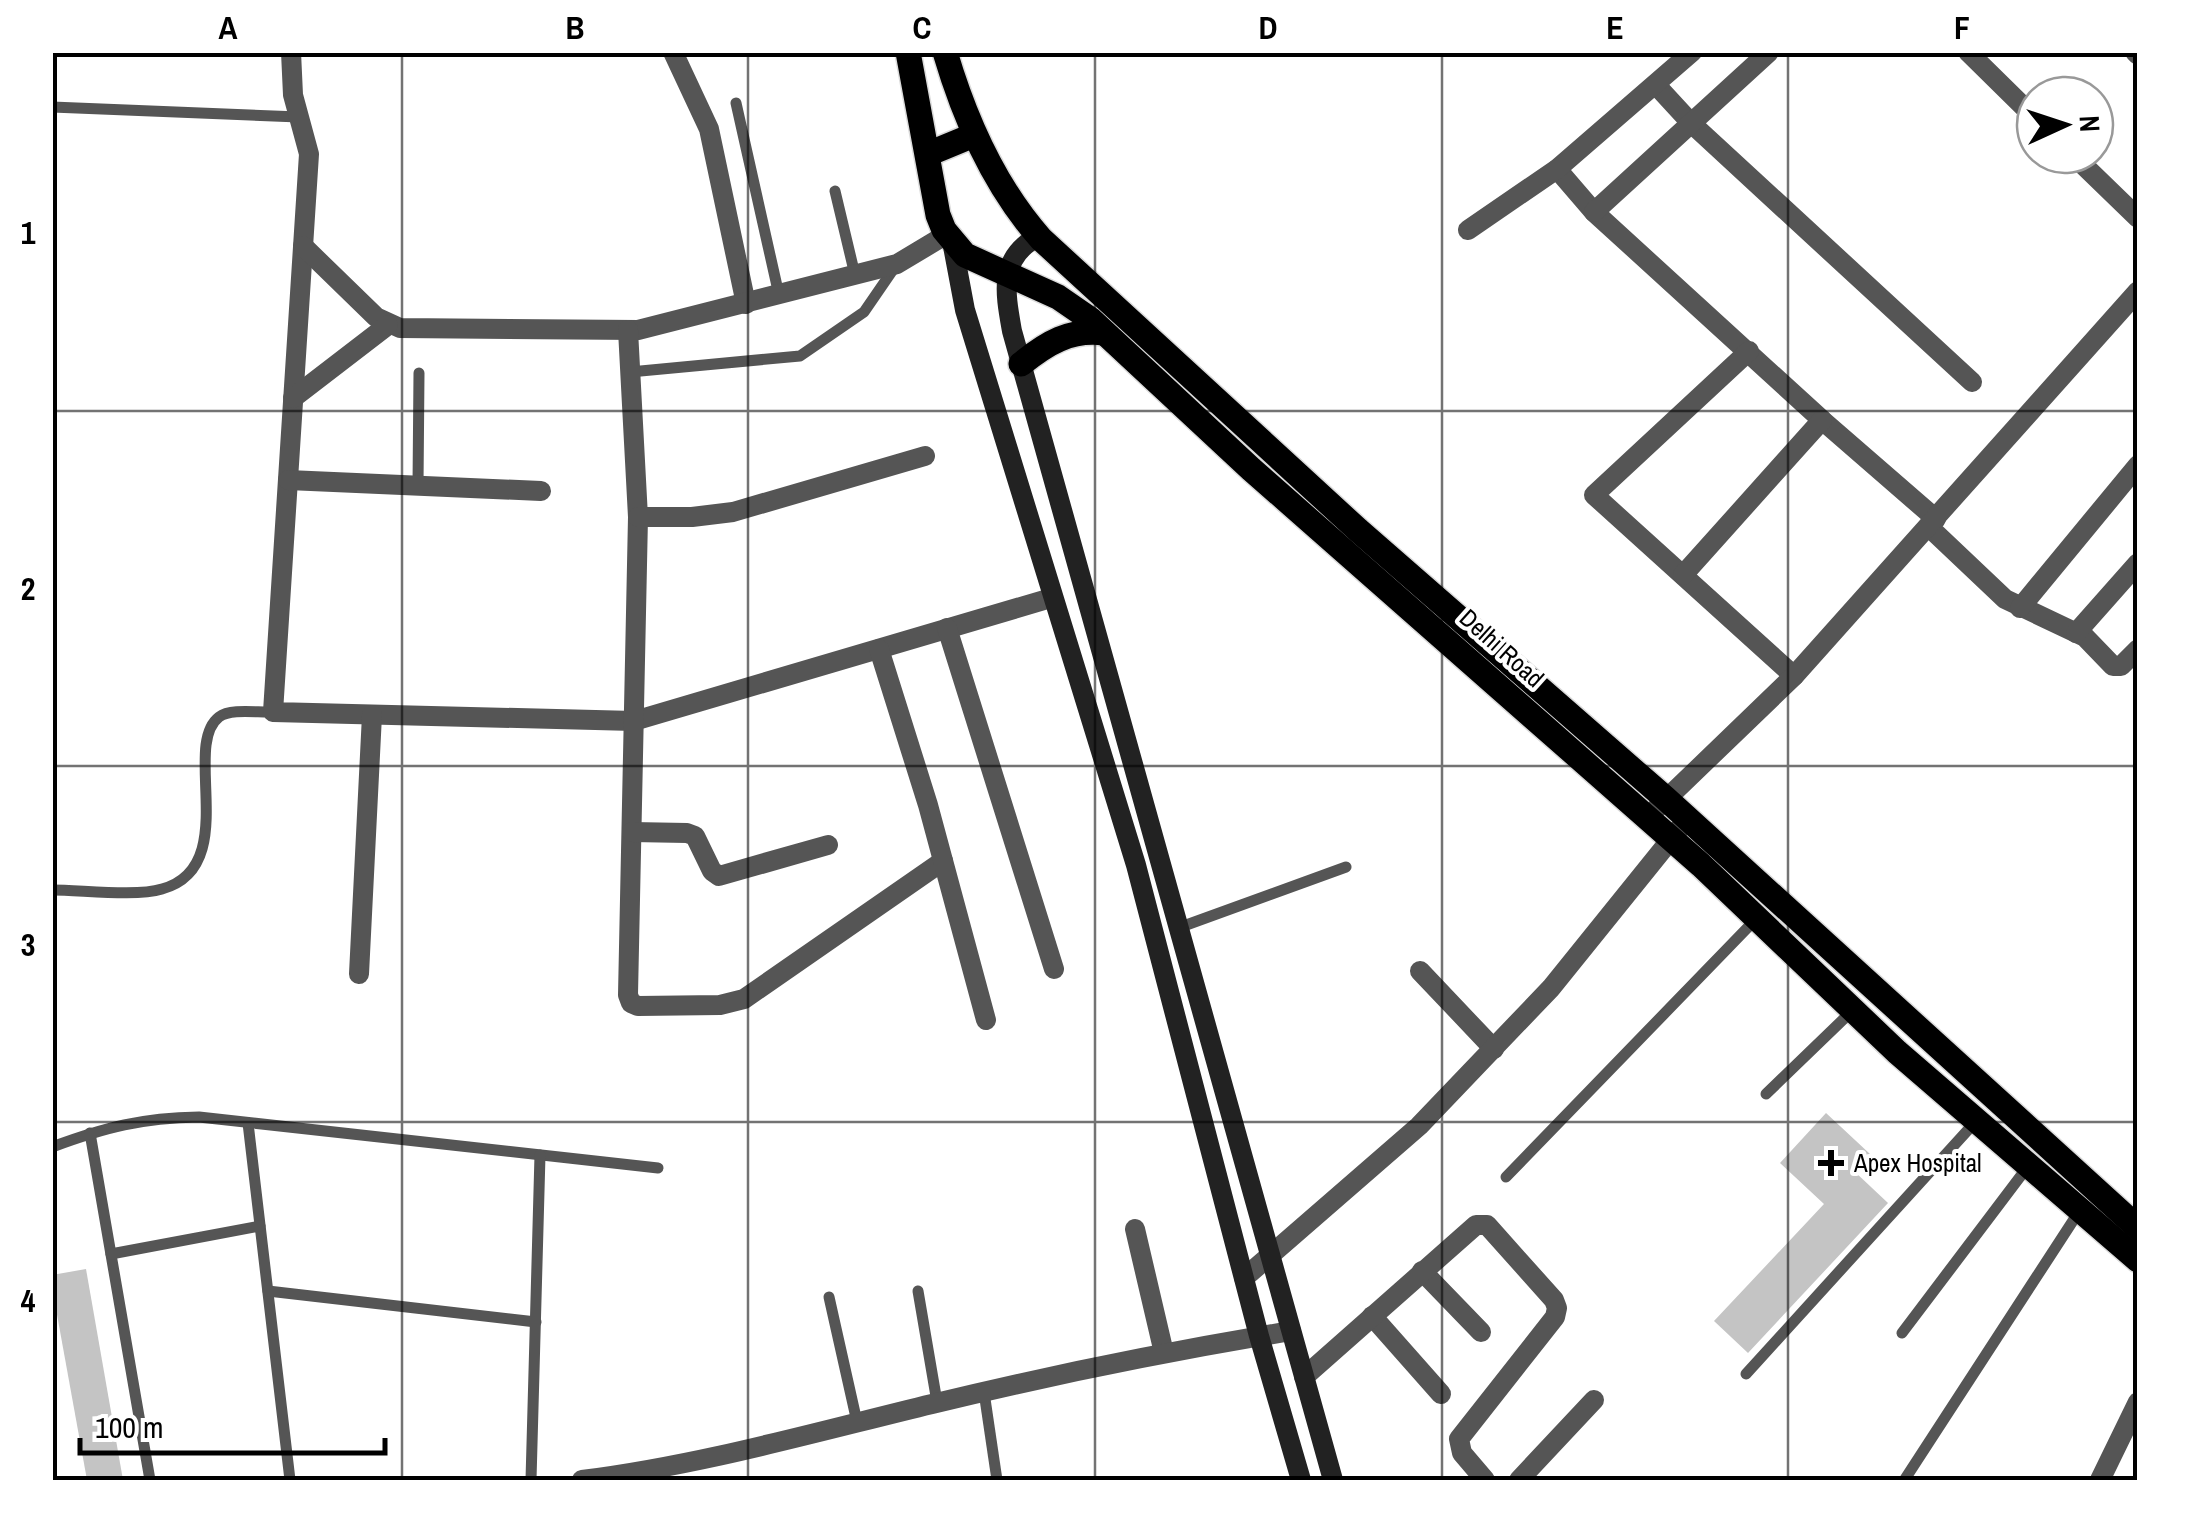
<svg xmlns="http://www.w3.org/2000/svg" width="2190" height="1533" viewBox="0 0 2190 1533" font-family="'Archivo Narrow',sans-serif">
	<rect width="100%" height="100%" fill="#fff"/>
	<g fill="#c4c4c4">
		<path d="M 1826,1113 L 1870,1154 L 1854,1171 L 1888,1203 L 1748,1353 L 1714,1321 L 1824,1204 L 1780,1163 Z"/>
		<path d="M 86,1269 L 123,1480 L 87,1480 L 52,1287 L 52,1275 Z"/>
	</g>
	<g fill="none" stroke-linecap="round" stroke-linejoin="round">
		<g stroke="#dbdbdb" stroke-width="28">
			<g id="primary">
				<path d="M 908,52 L 938,215 L 944,230 L 965,255 L 1058,297 L 1090,319 L 1251,469 L 1701,865 L 1897,1052 L 2138,1260"/>
				<path d="M 945,52 C 965,120 994,186 1041,239 L 1358,530 L 1665,798 L 2138,1228"/>
				<path d="M 928,154 L 974,135"/>
				<path d="M 1021,364 C 1047,343 1070,329 1104,333"/>
			</g>
		</g>
		<g stroke="#555" stroke-width="11">
			<path d="M 736,103 L 779,295"/>
			<path d="M 52,107 L 299,117"/>
			<path d="M 835,191 L 855,275"/>
			<path d="M 630,372 L 800,356 L 864,312 L 897,264"/>
			<path d="M 418,485 L 419,373"/>
			<path d="M 52,890 C 82,890 136,897 162,889 C 242,867 181,746 219,717 C 231,708 259,713 273,712"/>
			<path d="M 1178,928 L 1346,867"/>
			<path d="M 1766,1094 L 1853,1010"/>
			<path d="M 248,1123 L 290,1480"/>
			<path d="M 90,1133 L 150,1480"/>
			<path d="M 52,1147 C 106,1127 142,1118 199,1117 L 658,1168"/>
			<path d="M 1506,1177 L 1756,919"/>
			<path d="M 111,1254 L 260,1226"/>
			<path d="M 268,1291 L 536,1322"/>
			<path d="M 918,1291 L 937,1402"/>
			<path d="M 829,1297 L 857,1422"/>
			<path d="M 1902,1333 L 2029,1165"/>
			<path d="M 1746,1374 L 1977,1120"/>
			<path d="M 984,1392 L 997,1480"/>
			<path d="M 1905,1479 L 2080,1210"/>
			<path d="M 531,1480 L 540,1155"/>
		</g>
		<g stroke="#555" stroke-width="20">
			<path d="M 291,52 L 293,95 L 309,154 L 273,712 L 634,721 L 1051,598"/>
			<path d="M 673,52 L 709,129 L 746,304"/>
			<path d="M 1968,52 L 2035,118"/>
			<path d="M 2135,52 L 2138,55"/>
			<path d="M 1656,85 L 1691,123 L 1972,382"/>
			<path d="M 2073,155 L 2138,218"/>
			<path d="M 1557,169 L 1594,212 L 1822,420 L 1936,519"/>
			<path d="M 1594,212 L 1769,52"/>
			<path d="M 1468,230 L 1557,169 L 1692,52"/>
			<path d="M 303,246 L 376,317 L 400,328 L 638,330 L 897,264 L 947,234"/>
			<path d="M 628,330 L 638,517 L 628,995 L 631,1003 L 638,1006 L 720,1005 L 744,999 L 943,861"/>
			<path d="M 1749,351 L 1594,495 L 1794,676"/>
			<path d="M 293,398 L 388,325"/>
			<path d="M 288,480 L 541,491"/>
			<path d="M 638,517 L 692,517 L 733,512 L 925,456"/>
			<path d="M 1929,527 L 2005,599 L 2085,637 L 2113,666 L 2121,666 L 2138,649"/>
			<path d="M 1683,575 L 1822,420"/>
			<path d="M 2020,608 L 2138,465"/>
			<path d="M 947,628 L 1054,969"/>
			<path d="M 2076,633 L 2138,563"/>
			<path d="M 879,649 L 928,805 L 986,1020"/>
			<path d="M 1656,809 L 1794,676 L 2138,291"/>
			<path d="M 632,832 L 687,833 L 695,836 L 712,871 L 719,876 L 828,845"/>
			<path d="M 1420,971 L 1494,1049"/>
			<path d="M 359,974 L 372,715"/>
			<path d="M 1135,1229 L 1164,1353"/>
			<path d="M 1422,1271 L 1481,1332"/>
			<path d="M 1244,1278 L 1419,1126 L 1551,988 L 1680,828"/>
			<path d="M 1372,1316 L 1441,1394"/>
			<path d="M 1304,1377 L 1476,1225 L 1487,1225 L 1554,1300 L 1557,1308 L 1555,1317 L 1459,1439 L 1462,1453 L 1485,1480"/>
			<path d="M 582,1480 C 701,1465 816,1432 932,1404 C 1051,1375 1171,1351 1291,1331"/>
			<path d="M 1519,1480 L 1594,1400"/>
			<path d="M 2100,1480 L 2138,1402"/>
		</g>
		<g stroke="#222" stroke-width="20">
			<path d="M 1039,236 C 998,257 1005,292 1012,331 L 1333,1480"/>
			<path d="M 952,241 L 965,310 L 1136,865 L 1259,1336 L 1301,1480"/>
		</g>
		<use href="#primary" stroke="#000" stroke-width="25"/>
	</g>
	<path fill="none" stroke="#000" stroke-width="2.5" stroke-opacity="0.55" d="M 402,52 L 402,1480M 748,52 L 748,1480M 1095,52 L 1095,1480M 1442,52 L 1442,1480M 1788,52 L 1788,1480M 52,411 L 2138,411M 52,766 L 2138,766M 52,1122 L 2138,1122"/>
	<path fill="#000" stroke="#fff" stroke-width="4" d="M1826 1148h10v10h10v10h-10v10h-10v-10h-10v-10h10z"/>
	<g text-anchor="middle" stroke-width="8" stroke-linejoin="round" paint-order="stroke">
		<g font-size="25" fill="#000" stroke="#fff">
			<text transform="translate(1502 648) rotate(42)" y="9">Delhi Road</text>
		</g>
		<g font-size="25" fill="#000" stroke="#fff" text-anchor="start">
			<text x="1854" y="1172">Apex Hospital</text>
		</g>
	</g>
	<rect width="2190" height="1533" fill="none" stroke="#ffffff" stroke-width="110"/>
	<g transform="translate(2065 125) rotate(87)"><circle r="48" fill="#ffffff" stroke="#999999" stroke-width="2.5"/>
	<path d="M0-8L18 38L0 25L-18 38Z" fill="#000000"/>
	<text y="-15" font-size="28" font-weight="bold" text-anchor="middle" fill="#000000">N</text>
	</g>
	<path d="M80 1438v15h305v-15" fill="none" stroke="#000000" stroke-width="5"/>
	<text x="95" y="1438" font-size="30" fill="#000000" stroke="#ffffff" stroke-width="8" paint-order="stroke">100 m</text>
	<rect x="55" y="55" width="2080" height="1423" fill="none" stroke="#000" stroke-width="4"/>
	<g font-size="32" text-anchor="middle" font-weight="bold" fill="#000">
		<text x="228" y="39">A</text>
		<text x="575" y="39">B</text>
		<text x="922" y="39">C</text>
		<text x="1268" y="39">D</text>
		<text x="1615" y="39">E</text>
		<text x="1962" y="39">F</text>
		<text x="28" y="244">1</text>
		<text x="28" y="600">2</text>
		<text x="28" y="956">3</text>
		<text x="28" y="1312">4</text>
	</g>
</svg>
